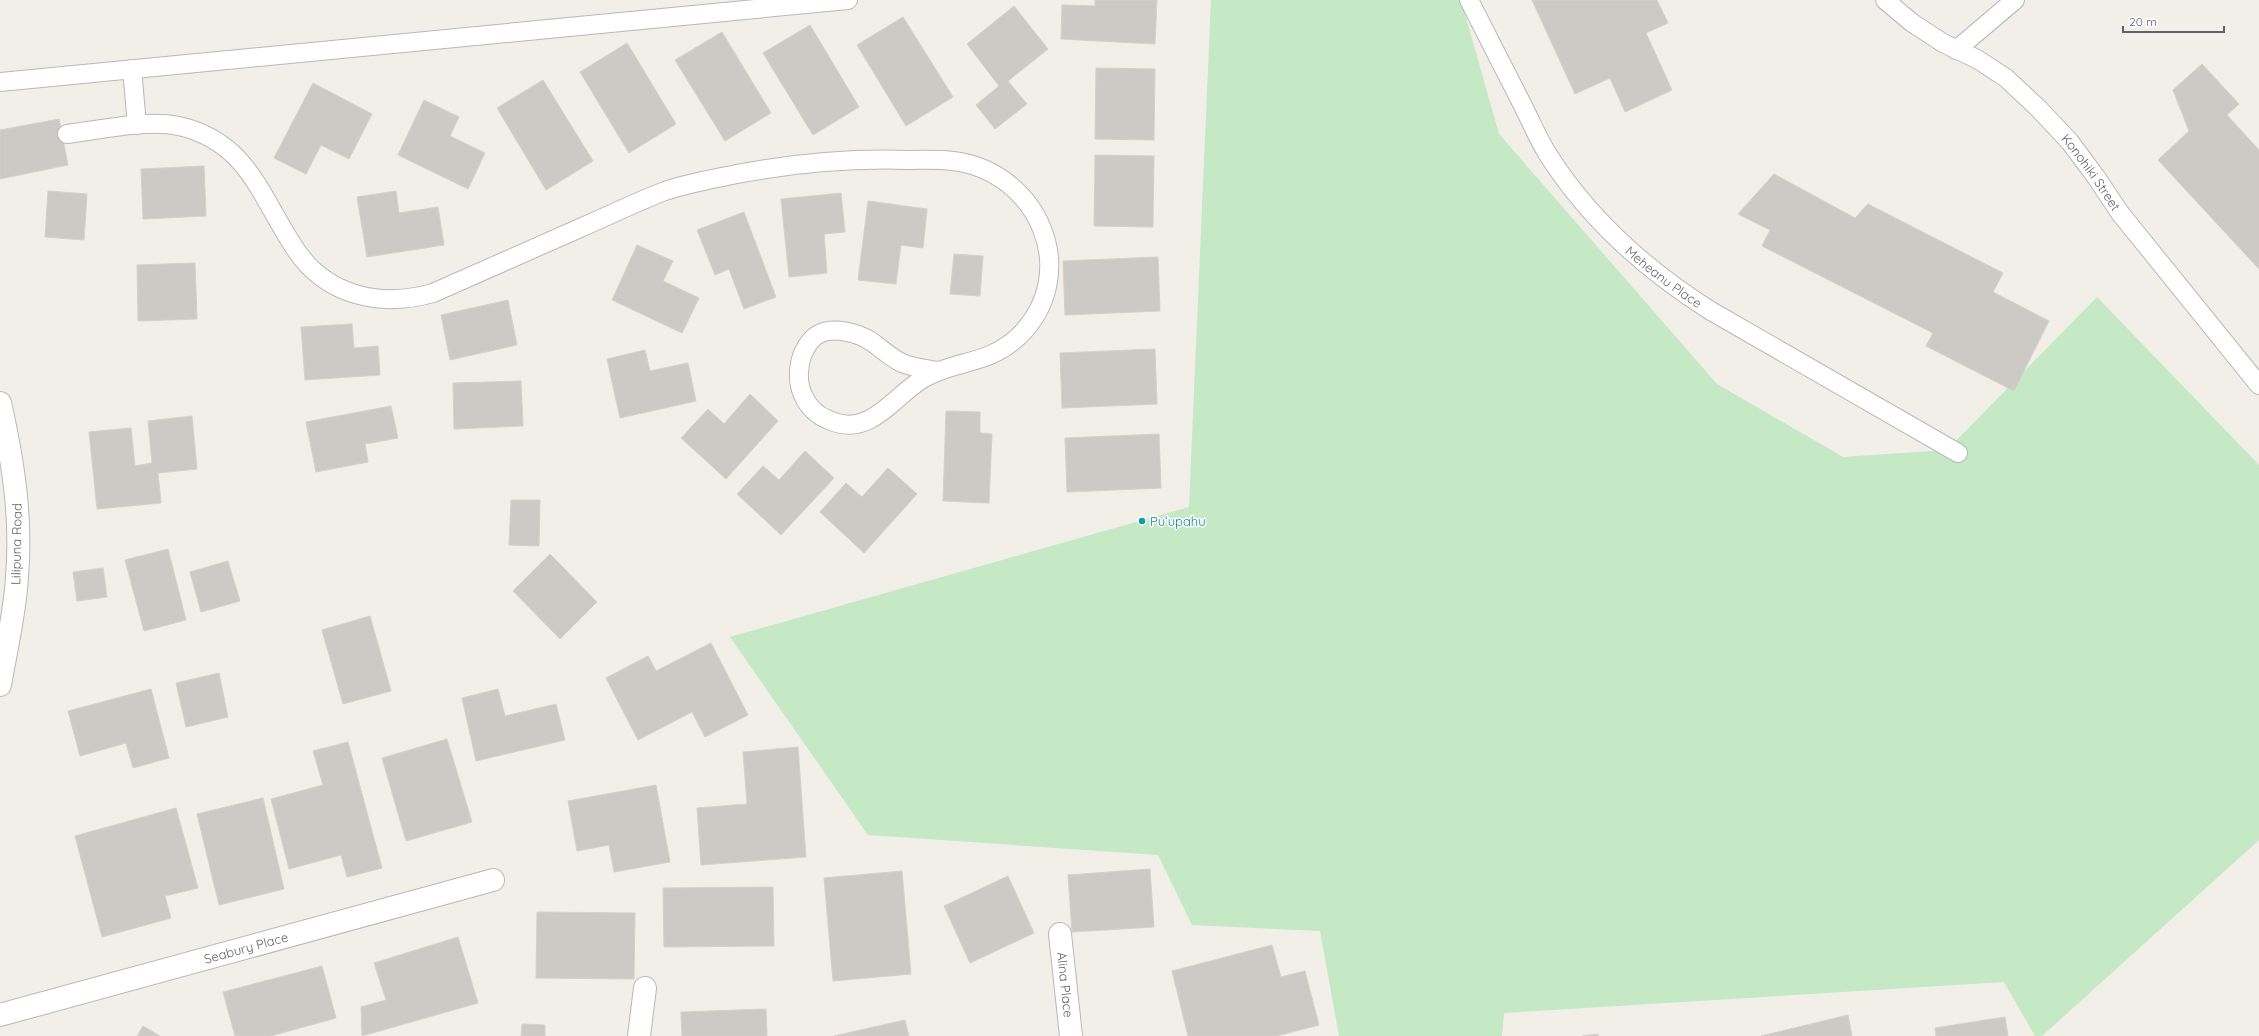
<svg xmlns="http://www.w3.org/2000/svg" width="2259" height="1036" viewBox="0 0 2259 1036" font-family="Quicksand,sans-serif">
	<rect width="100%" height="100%" fill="#f1efe8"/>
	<path fill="#c5e8c5" d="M 1211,0 L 1461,0 L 1499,134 L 1717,384 L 1843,457 L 1947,450 L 2097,297 L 2259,465 L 2259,840 L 2042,1036 L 2035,1036 L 2004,982 L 1504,1013 L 1502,1036 L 1339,1036 L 1320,931 L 1192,925 L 1158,855 L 868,835 L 730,637 L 1189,507 Z"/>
	<g fill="#cccac5" stroke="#d6d1c6">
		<path d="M 1095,0 L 1157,0 L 1155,44 L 1061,39 L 1062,5 L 1095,6 Z"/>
		<path d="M 1532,0 L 1657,0 L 1668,23 L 1646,33 L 1672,90 L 1625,112 L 1610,78 L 1575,94 Z"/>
		<path d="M 1014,6 L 1048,49 L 1008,81 L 1027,104 L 995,129 L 976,105 L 999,86 L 967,44 Z"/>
		<path d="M 903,17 L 953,97 L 906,126 L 857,45 Z"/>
		<path d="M 810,25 L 859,107 L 813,135 L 763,53 Z"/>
		<path d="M 722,32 L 771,113 L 725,141 L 675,60 Z"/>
		<path d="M 627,43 L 676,124 L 629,153 L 580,72 Z"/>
		<path d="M 2202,64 L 2239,104 L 2227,115 L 2259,150 L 2259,269 L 2158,160 L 2189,131 L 2173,90 Z"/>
		<path d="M 1096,68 L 1155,69 L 1154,140 L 1095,139 Z"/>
		<path d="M 543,80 L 593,161 L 546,190 L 497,108 Z"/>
		<path d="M 313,83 L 372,114 L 349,159 L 321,145 L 306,174 L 274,158 Z"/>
		<path d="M 424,100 L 459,117 L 450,136 L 485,153 L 468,189 L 398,155 Z"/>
		<path d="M 59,119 L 68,165 L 0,179 L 0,130 Z"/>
		<path d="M 1095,155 L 1154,156 L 1153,227 L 1094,226 Z"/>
		<path d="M 204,166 L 206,216 L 143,219 L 141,169 Z"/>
		<path d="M 1774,174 L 1855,218 L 1868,204 L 2003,273 L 1993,292 L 2049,321 L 2014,391 L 1926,346 L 1933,333 L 1762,246 L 1770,230 L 1738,214 Z"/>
		<path d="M 48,191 L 87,194 L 84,240 L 45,237 Z"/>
		<path d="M 396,191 L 399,213 L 438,207 L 444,245 L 367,257 L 357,197 Z"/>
		<path d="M 841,193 L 845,232 L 824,234 L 827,273 L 789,277 L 781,199 Z"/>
		<path d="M 868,201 L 927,209 L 923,248 L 901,245 L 896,284 L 858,280 Z"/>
		<path d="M 744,212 L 776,297 L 744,309 L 729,269 L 715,275 L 697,230 Z"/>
		<path d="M 637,245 L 673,261 L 663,281 L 699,298 L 682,333 L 612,300 Z"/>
		<path d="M 954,254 L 983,256 L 980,296 L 950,294 Z"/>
		<path d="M 1158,257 L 1160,311 L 1065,315 L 1063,261 Z"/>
		<path d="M 195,263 L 197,319 L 138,321 L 137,265 Z"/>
		<path d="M 508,300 L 517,345 L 450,360 L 441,315 Z"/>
		<path d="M 352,324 L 354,348 L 378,346 L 380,375 L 305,380 L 301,327 Z"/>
		<path d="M 1155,349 L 1157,404 L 1062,408 L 1060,353 Z"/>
		<path d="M 645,350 L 650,371 L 688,363 L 696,401 L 620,418 L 607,359 Z"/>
		<path d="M 521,381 L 523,426 L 454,429 L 453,383 Z"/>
		<path d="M 750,394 L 778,421 L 726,479 L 681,438 L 708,409 L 724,424 Z"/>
		<path d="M 391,406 L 398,438 L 365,444 L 368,462 L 316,472 L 306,422 Z"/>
		<path d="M 946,411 L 980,412 L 980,433 L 992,434 L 989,503 L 943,501 Z"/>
		<path d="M 192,416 L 197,469 L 158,473 L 161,503 L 97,509 L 89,432 L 131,428 L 135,466 L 152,463 L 148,421 Z"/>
		<path d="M 1159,434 L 1161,488 L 1067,492 L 1065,438 Z"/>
		<path d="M 805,451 L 834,478 L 781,535 L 737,494 L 763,466 L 779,480 Z"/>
		<path d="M 888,468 L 917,494 L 864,553 L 820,512 L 846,483 L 862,497 Z"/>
		<path d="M 511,500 L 540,500 L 539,546 L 509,545 Z"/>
		<path d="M 168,549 L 186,620 L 144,631 L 125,560 Z"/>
		<path d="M 550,554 L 597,602 L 560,639 L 513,591 Z"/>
		<path d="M 228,561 L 240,601 L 201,612 L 190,572 Z"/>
		<path d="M 103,568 L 107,597 L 77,601 L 73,572 Z"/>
		<path d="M 370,616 L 391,691 L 343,704 L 322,630 Z"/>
		<path d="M 711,643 L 748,715 L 705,737 L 692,712 L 638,740 L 606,678 L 648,656 L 656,671 Z"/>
		<path d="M 219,673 L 228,717 L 186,727 L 176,683 Z"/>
		<path d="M 151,689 L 169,758 L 133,768 L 126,743 L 80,756 L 68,711 Z"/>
		<path d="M 498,689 L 505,716 L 556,704 L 565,740 L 476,761 L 462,698 Z"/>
		<path d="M 447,739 L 472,822 L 406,841 L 382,758 Z"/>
		<path d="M 348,742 L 382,868 L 347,877 L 341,855 L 289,869 L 271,799 L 323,785 L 313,751 Z"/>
		<path d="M 798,747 L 806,857 L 701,865 L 697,808 L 747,804 L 743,752 Z"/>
		<path d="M 656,785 L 670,862 L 614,872 L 609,845 L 577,851 L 568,801 Z"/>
		<path d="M 263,798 L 284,889 L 219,905 L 197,814 Z"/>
		<path d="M 176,808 L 198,888 L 165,896 L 171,918 L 102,937 L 75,836 Z"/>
		<path d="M 1150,869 L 1154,927 L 1072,932 L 1068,875 Z"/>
		<path d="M 902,871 L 911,974 L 833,981 L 824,878 Z"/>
		<path d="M 1008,876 L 1034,933 L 970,963 L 944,906 Z"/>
		<path d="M 773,887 L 774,946 L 664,947 L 663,888 Z"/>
		<path d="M 537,912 L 635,913 L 634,979 L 536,978 Z"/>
		<path d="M 458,937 L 478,1003 L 362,1036 L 361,1007 L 386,1000 L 374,963 Z"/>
		<path d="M 1272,945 L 1281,977 L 1305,971 L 1319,1025 L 1277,1036 L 1188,1036 L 1172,971 Z"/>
		<path d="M 322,966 L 336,1018 L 271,1036 L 235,1036 L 223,992 Z"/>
		<path d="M 766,1009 L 767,1036 L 682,1036 L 681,1012 Z"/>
		<path d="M 1848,1015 L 1852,1036 L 1761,1036 Z"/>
		<path d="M 2005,1017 L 2008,1036 L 1936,1036 L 1935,1028 Z"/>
		<path d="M 905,1020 L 909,1036 L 834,1036 Z"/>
		<path d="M 522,1024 L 545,1025 L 545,1036 L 521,1036 Z"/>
		<path d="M 143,1026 L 160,1036 L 137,1036 Z"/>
		<path d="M 1598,1034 L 1598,1036 L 1582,1036 Z"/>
	</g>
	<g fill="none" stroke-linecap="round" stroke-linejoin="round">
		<g stroke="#b5b8bc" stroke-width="20">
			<g id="service">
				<path id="s1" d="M 1469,0 C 1486,34 1504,68 1521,102 C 1530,119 1537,137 1547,153 C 1589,220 1646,270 1711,311 L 1958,453"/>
				<path id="s2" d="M 1885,0 L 1911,22 L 1943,43 L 1977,59 L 2006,78 L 2039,109 L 2070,142 L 2096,177 L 2120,213 L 2259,385"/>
				<path d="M 1956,50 L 2015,0"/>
				<path d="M 132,69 L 137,125"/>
				<path d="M 0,82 L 848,0"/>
				<path d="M 67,134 C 102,130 145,119 179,126 C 248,142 260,196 294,247 C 325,296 380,308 433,293 C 482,271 531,250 580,228 C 608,216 636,202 665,191 C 689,183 713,179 737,174 C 795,163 851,158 909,160 C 924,160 938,159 953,161 C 1038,171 1083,273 1019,336 C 987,366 958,359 924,378 C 893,396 870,439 829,420 C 818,416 808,407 803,395 C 797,382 798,366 803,353 C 806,347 812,337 819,334 C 833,326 859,333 872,342 C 882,349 891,358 902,363 C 914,368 926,369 938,371"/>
			</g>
		</g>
		<g stroke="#b5b8bc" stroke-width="24">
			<g id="minor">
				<path id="s3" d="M 1060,934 L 1071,1036"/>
				<path id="s4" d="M 0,1015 L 493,880"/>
				<path d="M 639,1036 L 645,988"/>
			</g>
		</g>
		<g stroke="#b5b8bc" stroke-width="24">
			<path id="tertiary" d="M 0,403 C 13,461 22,517 17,577 C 15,613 6,650 0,685"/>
		</g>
		<use href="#service" stroke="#fff" stroke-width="18"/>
		<use href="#minor" stroke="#fff" stroke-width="22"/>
		<use href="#tertiary" stroke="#fff" stroke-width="22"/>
	</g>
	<circle fill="#0f9aa8" stroke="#fff" stroke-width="1.5" cx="1142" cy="521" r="4"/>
	<g text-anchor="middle" stroke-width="3" stroke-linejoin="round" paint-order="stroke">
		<g font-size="13" fill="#5f6368" stroke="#fff">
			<text dy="5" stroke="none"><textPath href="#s2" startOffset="272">Konohiki Street</textPath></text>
			<text dy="5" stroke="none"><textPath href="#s1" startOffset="343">Meheanu Place</textPath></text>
			<text transform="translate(16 544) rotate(-89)" y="5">Lilipuna Road</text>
			<text dy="5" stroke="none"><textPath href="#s4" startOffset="255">Seabury Place</textPath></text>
			<text dy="5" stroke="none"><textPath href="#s3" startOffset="51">Alina Place</textPath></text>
		</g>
		<g font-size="13" fill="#0d838f" stroke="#fff" text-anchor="start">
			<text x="1150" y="526">Puʻupahu</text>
		</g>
	</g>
	<path d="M2123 26v6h101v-6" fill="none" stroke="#5f6368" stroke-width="2"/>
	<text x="2129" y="26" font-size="12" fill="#5f6368" stroke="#ffffff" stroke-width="3" paint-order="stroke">20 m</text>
</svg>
